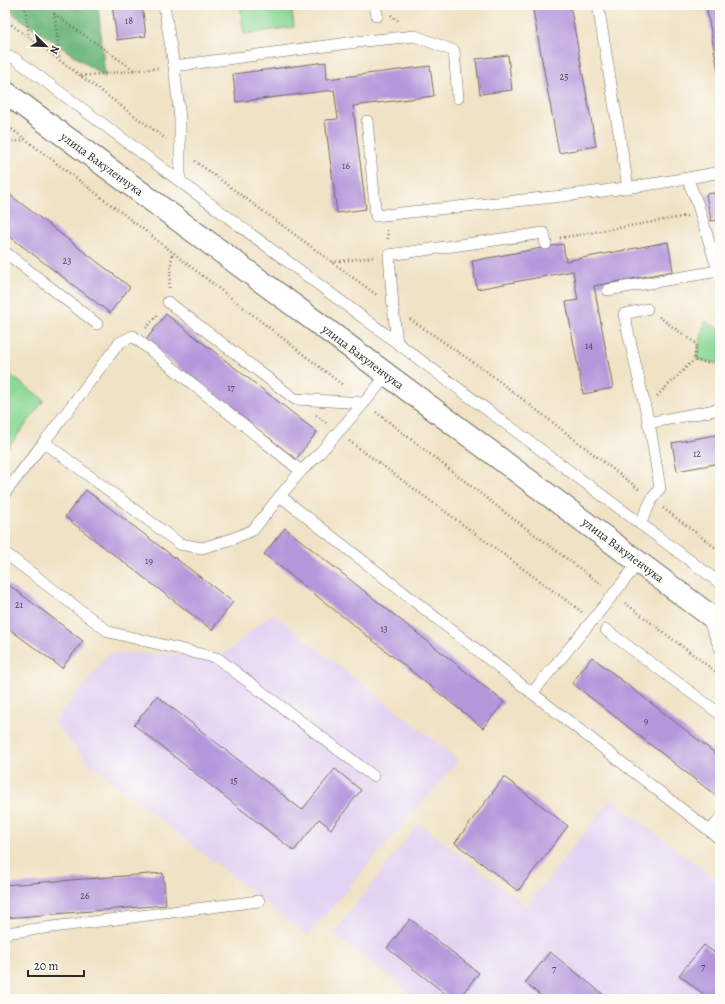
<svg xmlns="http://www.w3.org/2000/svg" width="725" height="1004" viewBox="0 0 725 1004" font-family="Alegreya,serif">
	<rect width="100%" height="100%" fill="#fdfcf7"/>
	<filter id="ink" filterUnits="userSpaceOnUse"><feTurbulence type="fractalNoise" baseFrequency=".025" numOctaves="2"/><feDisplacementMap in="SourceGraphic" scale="8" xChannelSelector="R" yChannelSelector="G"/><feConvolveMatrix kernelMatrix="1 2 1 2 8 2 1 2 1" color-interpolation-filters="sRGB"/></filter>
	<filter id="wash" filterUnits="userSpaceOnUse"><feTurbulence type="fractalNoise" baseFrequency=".012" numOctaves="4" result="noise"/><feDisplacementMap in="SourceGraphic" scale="16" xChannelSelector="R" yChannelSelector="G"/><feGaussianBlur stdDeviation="0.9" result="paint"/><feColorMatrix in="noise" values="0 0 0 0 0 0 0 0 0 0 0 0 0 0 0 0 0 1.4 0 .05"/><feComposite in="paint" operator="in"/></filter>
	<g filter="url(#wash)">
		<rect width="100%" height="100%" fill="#f0e2c4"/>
		<g fill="#e3d3f2">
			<path d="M 272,613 L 459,760 L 307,936 L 89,763 L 54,723 L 109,653 L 225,654 Z"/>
			<path d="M 611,799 L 720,883 L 720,999 L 418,999 L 333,934 L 419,823 L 527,906 Z"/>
		</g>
		<g fill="#8cd896" stroke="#5c8260">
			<path d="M 240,5 L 291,5 L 294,27 L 244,34 Z"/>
			<path d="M 705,321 L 720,329 L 720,364 L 696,359 Z"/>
			<path d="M 5,371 L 44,400 L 8,448 L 5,445 Z"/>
		</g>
		<path fill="#71b87f" stroke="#4e7255" d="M 5,5 L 98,5 L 105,77 L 12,13 L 5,8 Z"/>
		<g id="blocks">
			<g fill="#b496db">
				<path d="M 112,5 L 142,5 L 146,36 L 117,40 Z"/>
				<path d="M 532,5 L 570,5 L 596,146 L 559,153 Z"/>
				<path d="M 706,5 L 720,5 L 720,76 L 719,76 Z"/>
				<path d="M 508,55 L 512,90 L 480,94 L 476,59 Z"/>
				<path d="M 326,62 L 327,79 L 430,66 L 434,96 L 353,106 L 366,209 L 337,213 L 325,120 L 338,119 L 334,90 L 236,102 L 233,74 Z"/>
				<path d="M 5,191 L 130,287 L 110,313 L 5,233 Z"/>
				<path d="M 720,192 L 720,220 L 711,221 L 706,194 Z"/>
				<path d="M 668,242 L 673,271 L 594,286 L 613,388 L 583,394 L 566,302 L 578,300 L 573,271 L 477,289 L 472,261 L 563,244 L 566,261 Z"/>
				<path d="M 166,314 L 317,432 L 296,459 L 145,341 Z"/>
				<path d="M 720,434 L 720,463 L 677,471 L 672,443 Z"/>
				<path d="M 86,490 L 233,602 L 212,630 L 65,517 Z"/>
				<path d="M 285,528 L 504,702 L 483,728 L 264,554 Z"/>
				<path d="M 5,582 L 83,641 L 62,668 L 5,626 Z"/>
				<path d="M 592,657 L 720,757 L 720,799 L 572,683 Z"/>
				<path d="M 157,696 L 302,810 L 335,769 L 361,790 L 331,829 L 319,819 L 294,851 L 134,725 Z"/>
				<path d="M 504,777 L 568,826 L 518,891 L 455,843 Z"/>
				<path d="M 163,873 L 166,905 L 5,918 L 5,885 Z"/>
				<path d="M 410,919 L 479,973 L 458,999 L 452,999 L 387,948 Z"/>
				<path d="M 704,945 L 720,957 L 720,999 L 710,999 L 679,975 Z"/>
				<path d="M 550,952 L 609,999 L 545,999 L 525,983 Z"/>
			</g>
		</g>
	</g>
	<g filter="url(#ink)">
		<use href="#blocks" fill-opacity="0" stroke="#706b61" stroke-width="1"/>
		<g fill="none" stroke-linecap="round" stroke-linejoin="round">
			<g stroke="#706b61" stroke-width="12">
				<g id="lane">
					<path d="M 164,5 L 174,66 L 180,119 L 180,181"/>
					<path d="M 375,5 L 377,16"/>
					<path d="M 598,5 L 628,188"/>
					<path d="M 5,56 L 14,58 L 720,583"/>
					<path d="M 174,66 L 364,41 L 415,36 L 454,51 L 458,98"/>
					<path d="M 367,121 L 376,216 C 491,202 607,195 720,172"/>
					<path d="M 687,178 L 697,202 L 718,271 L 720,273"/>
					<path d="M 5,252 L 97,324"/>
					<path d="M 608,290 L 718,271"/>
					<path d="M 168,302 L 295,399 L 364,403"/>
					<path d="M 397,343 L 393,307 L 389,255 L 544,233 L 546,244"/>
					<path d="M 387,375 L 364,403 L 316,457 L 301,471 L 280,496 L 532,693 L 710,831 L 720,819"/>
					<path d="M 648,423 L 720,409"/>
					<path d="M 44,442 L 119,343 L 133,336 L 301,471"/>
					<path d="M 5,493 L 44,442 L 180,544 L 202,548 L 232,539 L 253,530 L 280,496"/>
					<path d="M 640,524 L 652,499 L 660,488 L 651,433 L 624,314 L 647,309"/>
					<path d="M 5,553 L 109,632 L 217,658 L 373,776"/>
					<path d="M 708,619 L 720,648"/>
					<path d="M 606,630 L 720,714"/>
					<path d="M 532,693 L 596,616 L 639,562"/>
					<path d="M 710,831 L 720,839"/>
					<path d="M 5,933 L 259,901"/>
				</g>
			</g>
			<g stroke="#706b61" stroke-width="24">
				<path id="secondary" d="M 5,92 L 350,347 L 720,623"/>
			</g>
			<g stroke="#706b61" stroke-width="2.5" stroke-dasharray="1 3" stroke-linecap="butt">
				<path d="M 25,5 L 29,37"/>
				<path d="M 53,5 L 60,60"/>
				<path d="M 54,14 L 134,70"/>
				<path d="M 391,15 L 400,22"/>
				<path d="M 5,20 L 166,139"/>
				<path d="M 81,76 L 160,68"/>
				<path d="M 5,125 L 13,130 L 135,223 L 344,386"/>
				<path d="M 5,143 L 25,140"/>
				<path d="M 195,161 L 378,296"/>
				<path d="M 387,230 L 388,240"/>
				<path d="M 560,238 L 687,216"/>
				<path d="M 332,262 L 375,257"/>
				<path d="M 169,288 L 172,252"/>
				<path d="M 659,317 L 697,344 L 694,360 L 720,365"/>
				<path d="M 410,319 L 486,371 L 640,490"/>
				<path d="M 146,328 L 159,313"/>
				<path d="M 657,396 L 694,360"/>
				<path d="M 376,412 L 503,511 L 602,585"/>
				<path d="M 316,415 L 326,423"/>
				<path d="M 349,441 L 582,612"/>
				<path d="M 663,508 L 720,551"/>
				<path d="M 625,603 L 720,675"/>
			</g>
			<use href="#lane" stroke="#fff" stroke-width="11"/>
			<use href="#secondary" stroke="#fff" stroke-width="22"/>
		</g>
	</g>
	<g text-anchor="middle" stroke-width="3.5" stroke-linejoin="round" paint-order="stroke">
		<g font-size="10" fill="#4d4657">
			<text x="129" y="24">18</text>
			<text x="564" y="80">25</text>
			<text x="346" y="169">16</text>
			<text x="67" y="264">23</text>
			<text x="589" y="349">14</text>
			<text x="231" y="391">17</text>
			<text x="697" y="457">12</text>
			<text x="149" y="564">19</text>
			<text x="19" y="608">21</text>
			<text x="384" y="632">13</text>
			<text x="646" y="724">9</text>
			<text x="234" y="784">15</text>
			<text x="85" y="899">26</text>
			<text x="703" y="970">7</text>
			<text x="554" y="972">7</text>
		</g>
		<g font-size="12" fill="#2b2b2b" stroke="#fdfcf7">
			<text transform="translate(102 164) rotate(36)" y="4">улица Вакуленчука</text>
			<text transform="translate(363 357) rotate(37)" y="4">улица Вакуленчука</text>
			<text transform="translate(623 550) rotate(37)" y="4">улица Вакуленчука</text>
		</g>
	</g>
	<rect width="725" height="1004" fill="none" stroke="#fdfcf7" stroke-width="20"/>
	<g transform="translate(46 46) rotate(113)" stroke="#fdfcf7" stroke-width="3" paint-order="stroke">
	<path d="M0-3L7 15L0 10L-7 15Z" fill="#2b2b2b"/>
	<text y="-6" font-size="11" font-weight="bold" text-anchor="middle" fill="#2b2b2b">N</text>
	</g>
	<path d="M28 970v6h56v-6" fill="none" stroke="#2b2b2b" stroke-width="2"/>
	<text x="34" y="970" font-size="12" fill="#2b2b2b" stroke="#fdfcf7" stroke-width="3" paint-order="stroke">20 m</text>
</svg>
